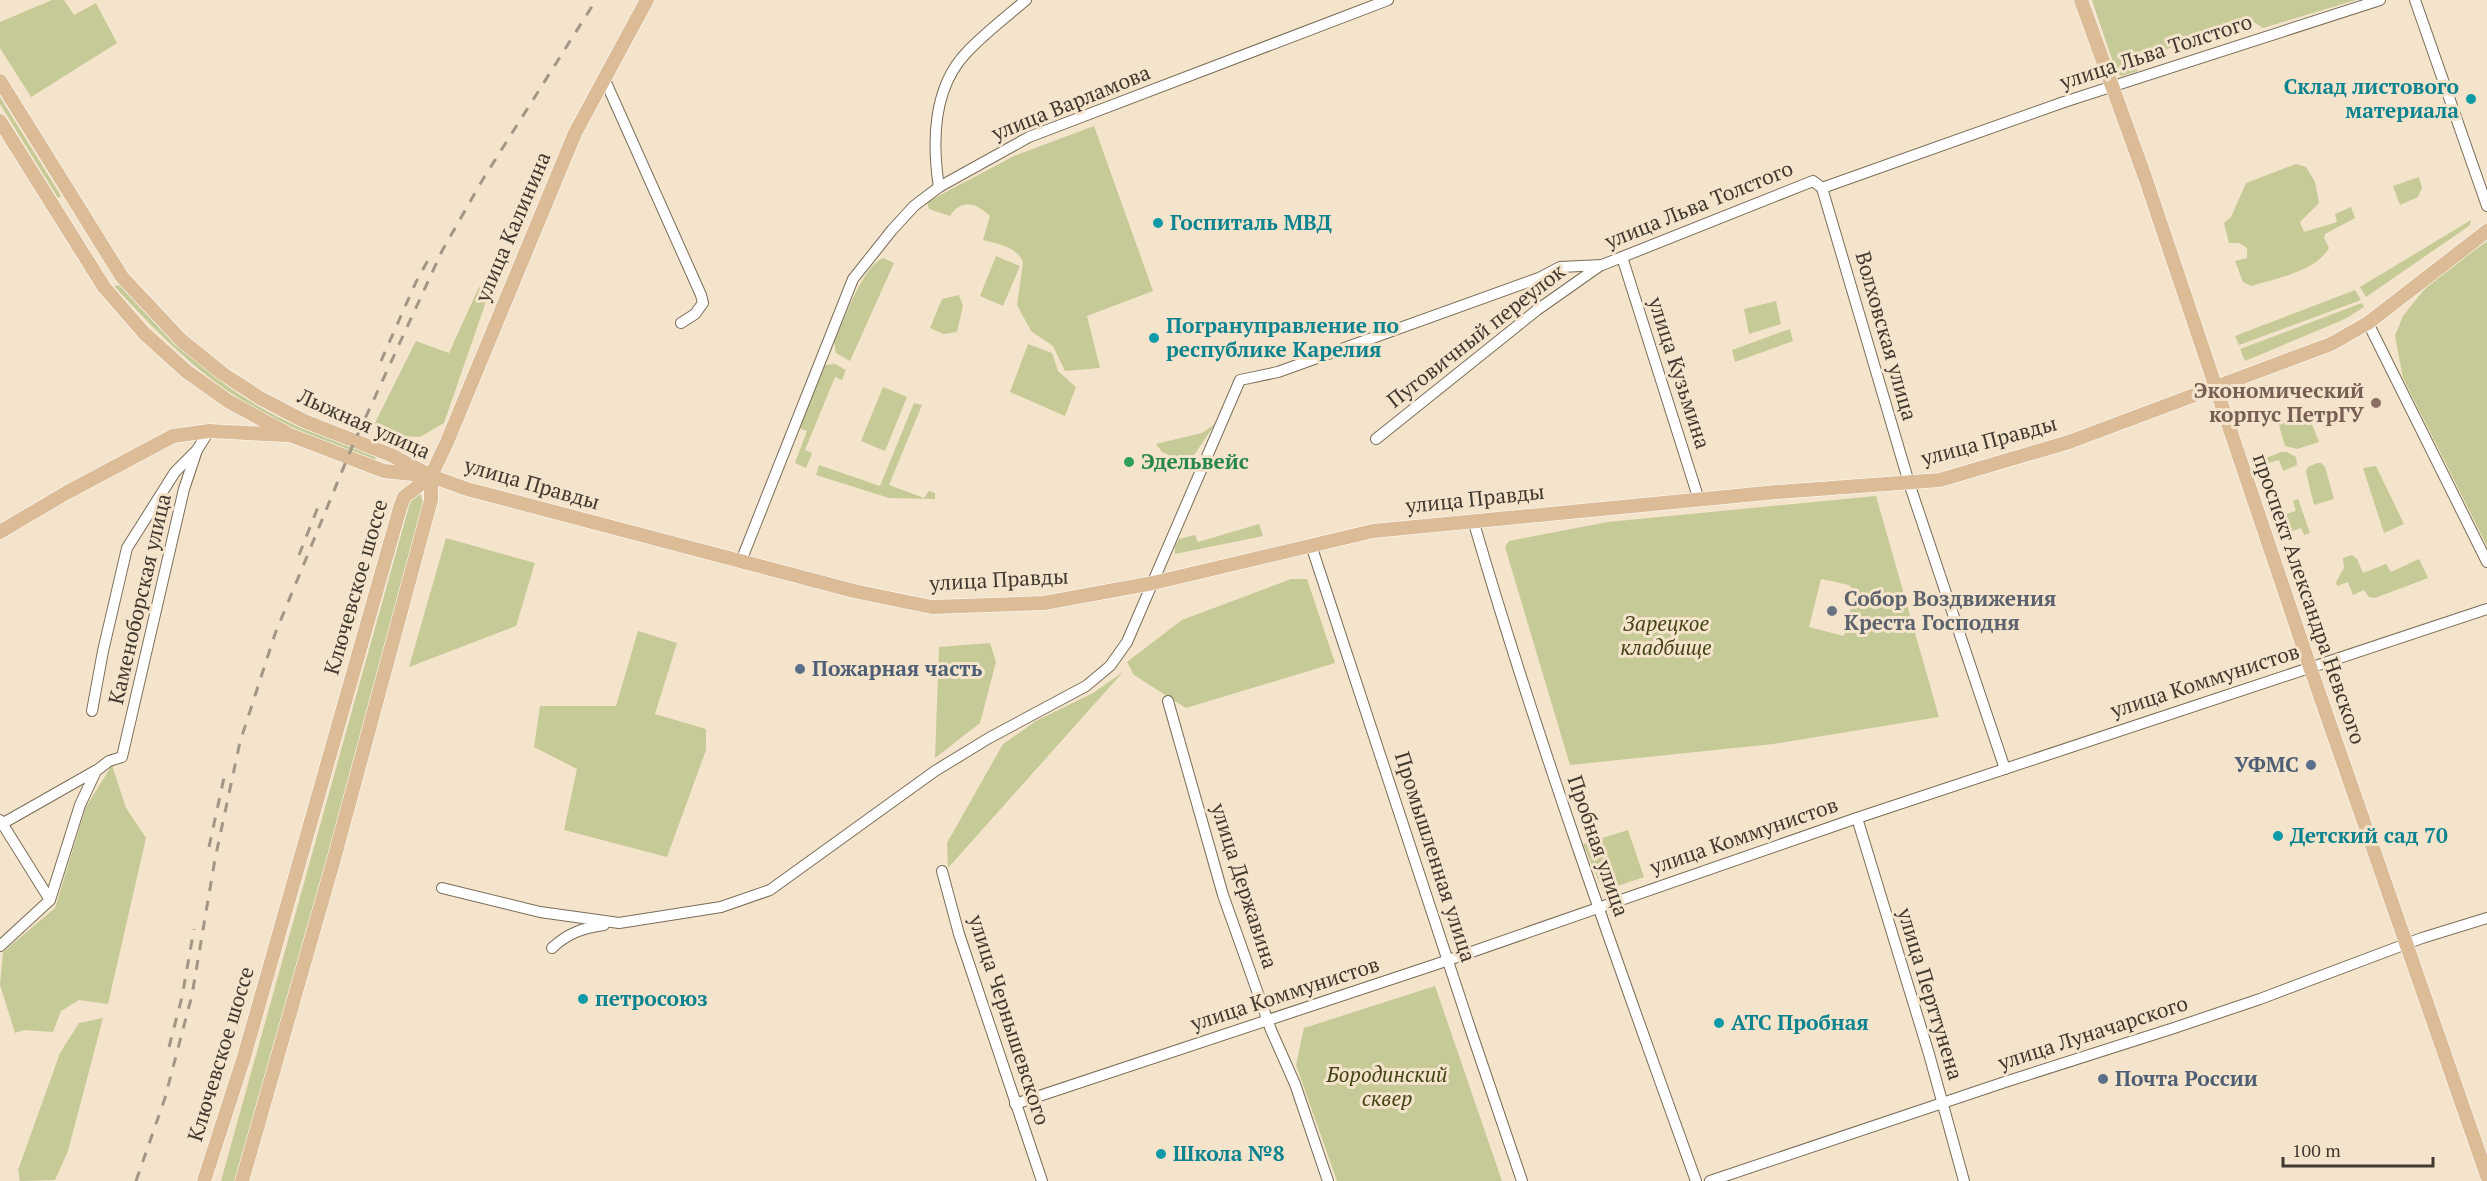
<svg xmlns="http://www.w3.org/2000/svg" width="2487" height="1181" viewBox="0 0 2487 1181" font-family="'PT Serif',serif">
	<rect width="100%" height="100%" fill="#f4e4cc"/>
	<g fill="#c6ca96" fill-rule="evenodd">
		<path d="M 52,0 L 64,0 L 74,15 L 96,3 L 117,43 L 31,97 L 0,48 L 0,22 Z"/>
		<path d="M 2092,0 L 2356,0 L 2263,28 L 2252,21 L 2172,47 L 2135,62 L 2138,71 L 2122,76 L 2118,74 L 2114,65 Z"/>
		<path d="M 0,97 L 61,196 L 58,198 L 0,104 Z"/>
		<path d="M 1094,126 L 1153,291 L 1087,316 L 1100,368 L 1065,371 L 1053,346 L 1031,331 L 1017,305 L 1023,263 C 1019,247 997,244 983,240 L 990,216 C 976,203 962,198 950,216 L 929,209 L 927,202 L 1014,156 Z"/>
		<path d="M 2296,164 L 2306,167 L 2315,182 L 2319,203 L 2300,222 L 2304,232 L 2337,222 L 2335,214 L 2351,207 L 2355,218 L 2325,234 L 2324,238 L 2329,248 C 2315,272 2276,278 2251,286 L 2243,282 L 2235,261 L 2247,258 L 2247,248 L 2239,243 L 2229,243 L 2224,223 L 2231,217 L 2246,183 Z"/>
		<path d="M 2419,177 L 2422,188 L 2418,197 L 2400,205 L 2393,186 Z"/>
		<path d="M 2471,220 L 2470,225 L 2466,228 L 2366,297 L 2360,287 Z"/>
		<path d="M 2487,241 L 2487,546 L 2403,378 L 2395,336 L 2403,316 L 2423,291 L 2438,276 Z"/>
		<path d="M 996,256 L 1020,266 L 1003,306 L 980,296 Z"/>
		<path d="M 883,258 L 894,263 L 850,361 L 836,353 L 834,342 C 844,321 862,267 883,258 Z"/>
		<path d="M 120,285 C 171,342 227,396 299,427 C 324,437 351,446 376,457 L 375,460 C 330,443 285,427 245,402 C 194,371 154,329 114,286 Z"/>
		<path d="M 479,287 L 489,293 L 444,423 L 420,437 L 400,436 L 373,427 L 416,341 L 449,353 Z"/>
		<path d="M 2355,290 L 2361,300 L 2239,345 L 2235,336 Z"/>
		<path d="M 959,295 L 963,306 L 957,332 L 943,334 L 930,328 L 942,299 Z"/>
		<path d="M 1776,301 L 1781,324 L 1749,334 L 1744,309 Z"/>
		<path d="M 2362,303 L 2364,307 L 2345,319 L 2245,361 L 2240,349 Z"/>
		<path d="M 1790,329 L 1793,341 L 1735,362 L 1732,350 Z"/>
		<path d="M 1028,344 L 1052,353 L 1058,371 L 1076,387 L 1065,416 L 1010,392 Z"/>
		<path d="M 835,364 L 846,370 L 842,380 L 835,377 L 805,450 L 812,453 L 806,468 L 795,463 L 807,431 L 799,428 L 825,365 Z"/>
		<path d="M 883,387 L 907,397 L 885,451 L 861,441 Z"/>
		<path d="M 914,403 L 922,405 L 889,485 L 924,498 L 929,491 L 935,493 L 935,499 L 889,498 L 816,475 L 819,465 L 880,486 Z"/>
		<path d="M 2308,414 L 2319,442 L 2297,449 L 2285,446 L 2279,425 Z"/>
		<path d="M 1215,424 L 1188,464 L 1162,452 L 1156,444 L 1202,433 Z"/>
		<path d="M 2281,452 L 2287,452 L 2296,457 L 2297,465 L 2283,471 L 2279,460 L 2259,466 L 2261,460 Z"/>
		<path d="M 2317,463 L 2321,463 L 2325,467 L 2334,499 L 2314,505 L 2306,472 L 2308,467 Z"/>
		<path d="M 2376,466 L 2404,524 L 2384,533 L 2363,468 Z"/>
		<path d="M 420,493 L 424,505 L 267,1077 L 235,1181 L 221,1181 L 411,499 Z"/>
		<path d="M 1876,496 L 1939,717 L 1773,744 L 1570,765 L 1505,547 L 1509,541 L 1608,522 ZM 1821,579 L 1849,585 L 1855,591 L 1844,636 L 1809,627 Z"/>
		<path d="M 2298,499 L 2310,533 L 2304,535 L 2301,528 L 2282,535 L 2276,517 L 2296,511 L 2293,501 Z"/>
		<path d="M 1259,524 L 1263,536 L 1175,554 L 1175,546 L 1179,539 L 1195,535 L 1198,542 Z"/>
		<path d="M 446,538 L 535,563 L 516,626 L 409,667 Z"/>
		<path d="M 2352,555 L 2357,559 L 2363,573 L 2386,564 L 2391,572 L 2419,559 L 2428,578 L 2375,598 L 2369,597 L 2364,590 L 2353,595 L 2348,582 L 2337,586 L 2336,582 L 2344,568 L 2343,558 Z"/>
		<path d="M 1291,579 L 1307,579 L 1335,663 L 1186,708 L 1134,675 L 1127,662 L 1182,620 Z"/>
		<path d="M 638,631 L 677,643 L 655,714 L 706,729 L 706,750 L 667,857 L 564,830 L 577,769 L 534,747 L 540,706 L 616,706 Z"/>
		<path d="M 990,643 L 996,662 L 980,723 L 935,758 L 939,647 Z"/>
		<path d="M 1123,672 L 948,868 L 947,843 L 1003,744 L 1036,721 L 1093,693 Z"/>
		<path d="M 112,765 L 126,808 L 146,838 L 108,1004 L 79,1000 L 61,1011 L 53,1032 L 24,1030 L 15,1033 L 0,985 L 3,952 L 55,908 L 86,807 Z"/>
		<path d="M 1628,830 L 1644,877 L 1603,891 L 1583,844 Z"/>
		<path d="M 1435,986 L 1502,1181 L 1337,1181 L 1296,1065 L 1304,1028 Z"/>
		<path d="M 103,1018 L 68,1151 L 55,1180 L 20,1181 L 18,1170 L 60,1053 L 79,1023 Z"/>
	</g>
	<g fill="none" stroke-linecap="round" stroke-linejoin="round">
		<g stroke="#7b6d58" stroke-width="12">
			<g id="minor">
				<path d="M 2415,0 L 2487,206"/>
				<path d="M 604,78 L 701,295 L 703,303 L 695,314 L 681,323"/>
				<path d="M 939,187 C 932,142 933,87 967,52 C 985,33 1006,17 1026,0"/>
				<path d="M 1822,188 L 1909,483 L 2005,769"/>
				<path d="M 1622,257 L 1699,500"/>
				<path d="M 2368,323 L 2487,562"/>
				<path d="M 1376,439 L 1537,310 L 1601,265"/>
				<path d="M 1473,520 C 1538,743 1617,962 1696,1181"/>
				<path d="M 1311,545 L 1470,1028 L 1522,1181"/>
				<path d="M 741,561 L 853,279 L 892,230 L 914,206 L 939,187 L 1029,137 L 1388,0"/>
				<path d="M 1168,701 L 1223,895 L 1271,1030 L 1295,1084 L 1328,1181"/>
				<path d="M 92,711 L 103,651 L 127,548 L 175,472 L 197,450 L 209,431"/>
				<path d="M 1857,818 L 1929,1054 L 1964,1181"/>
				<path d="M 0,820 L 50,900"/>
				<path d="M 0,825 L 95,771"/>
				<path d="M 942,871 L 959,934 L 1042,1181"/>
				<path d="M 442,888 L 540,912 L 619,923 L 721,907 L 770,890 L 935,771 L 989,738 L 1086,686 L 1110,666 L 1127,642 L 1240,380 L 1278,372 L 1539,278 L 1560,267 L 1602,265 L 1813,181 L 1822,188 L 2064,102 L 2380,0"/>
				<path d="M 0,946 L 50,900 L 80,805 L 96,771 L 109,761 L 122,757 L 184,489 L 197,450"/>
				<path d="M 552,948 C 568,933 583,928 604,925"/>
				<path d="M 1015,1104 L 1434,965 L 1857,818 L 2487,609"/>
				<path d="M 1710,1181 L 2008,1081 L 2174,1028 L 2260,999 L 2422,938 L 2487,918"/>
			</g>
		</g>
		<g stroke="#fff" stroke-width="15">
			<g id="major">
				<path d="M 2081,0 L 2145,177 L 2310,667 L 2487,1176"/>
				<path d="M 0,81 L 122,277 L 181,340 L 223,374 L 260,398 L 304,421 L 391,455 L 431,476 L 467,489 L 854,591 L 902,601 L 932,607 L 1044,603 L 1153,583 L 1373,531 L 1777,492 L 1940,480 L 2069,442 L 2331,344 L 2368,323 L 2487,231"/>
				<path d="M 0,121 L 104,287 L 144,333 L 186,371 L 228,401 L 290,435 L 384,471 L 423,475"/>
				<path d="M 0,532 L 66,493 L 173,436 L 209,431 L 285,435"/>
				<path d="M 204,1181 L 244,1057 L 400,508 L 404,497 L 431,476 L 447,442 L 575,133 L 647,0"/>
				<path d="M 242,1181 L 334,859 L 431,500 L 431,476"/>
			</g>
		</g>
		<use href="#minor" stroke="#fff" stroke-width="10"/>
		<use href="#major" stroke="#dcbc97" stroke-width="14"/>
		<g stroke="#a29786" stroke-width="3" stroke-dasharray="10 10" stroke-linecap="butt">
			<path d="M 381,361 L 416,282 L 432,253"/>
			<path d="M 299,555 L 320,502"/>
			<path d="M 209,847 L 225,773"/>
			<path d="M 169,1047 L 182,997 L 194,929"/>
			<path d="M 136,1181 L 165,1098 L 192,995 L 215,859 L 240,742 L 275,634 L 352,447 L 442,251 L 483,179 L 596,0"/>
		</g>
	</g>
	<g fill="#0f9aa8" stroke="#f4e4cc" stroke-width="2">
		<circle cx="2471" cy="99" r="6"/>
		<circle cx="1158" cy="223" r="6"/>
		<circle cx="1154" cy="338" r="6"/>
		<circle cx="2278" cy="836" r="6"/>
		<circle cx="583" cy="999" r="6"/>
		<circle cx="1719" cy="1023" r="6"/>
		<circle cx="1161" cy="1154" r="6"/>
	</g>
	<circle fill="#8d6e63" stroke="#f4e4cc" stroke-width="2" cx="2376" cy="403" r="6"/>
	<circle fill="#2e9e5b" stroke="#f4e4cc" stroke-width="2" cx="1129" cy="462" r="6"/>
	<circle fill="#6b7280" stroke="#f4e4cc" stroke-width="2" cx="1832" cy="611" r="6"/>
	<g fill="#5c6f8a" stroke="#f4e4cc" stroke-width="2">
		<circle cx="800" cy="669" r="6"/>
		<circle cx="2311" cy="765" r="6"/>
		<circle cx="2103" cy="1079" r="6"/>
	</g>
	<g text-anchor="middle" stroke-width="6" stroke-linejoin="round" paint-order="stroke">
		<g font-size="21" fill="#3f3930" stroke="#f4e4cc">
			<text transform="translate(2156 52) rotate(-18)" y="7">улица Льва Толстого</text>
			<text transform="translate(1071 103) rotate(-22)" y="7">улица Варламова</text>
			<text transform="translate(1699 205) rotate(-22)" y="7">улица Льва Толстого</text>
			<text transform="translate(513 227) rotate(-67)" y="7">улица Калинина</text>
			<text transform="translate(1476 336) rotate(-38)" y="7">Пуговичный переулок</text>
			<text transform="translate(1886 336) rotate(74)" y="7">Волховская улица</text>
			<text transform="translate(1679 373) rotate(72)" y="7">улица Кузьмина</text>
			<text transform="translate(364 424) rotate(24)" y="7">Лыжная улица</text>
			<text transform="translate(1989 441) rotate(-15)" y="7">улица Правды</text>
			<text transform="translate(532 484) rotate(16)" y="7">улица Правды</text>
			<text transform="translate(1475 499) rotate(-6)" y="7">улица Правды</text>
			<text transform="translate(999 580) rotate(-3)" y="7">улица Правды</text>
			<text transform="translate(356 587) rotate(-74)" y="7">Ключевское шоссе</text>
			<text transform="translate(140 599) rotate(-77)" y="7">Каменоборская улица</text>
			<text transform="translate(2309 599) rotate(71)" y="7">проспект Александра Невского</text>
			<text transform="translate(2205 681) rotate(-18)" y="7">улица Коммунистов</text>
			<text transform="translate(1744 836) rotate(-19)" y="7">улица Коммунистов</text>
			<text transform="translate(1598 846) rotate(71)" y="7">Пробная улица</text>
			<text transform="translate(1435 857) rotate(72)" y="7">Промышленная улица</text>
			<text transform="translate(1244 886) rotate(72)" y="7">улица Державина</text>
			<text transform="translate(1285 994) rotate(-18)" y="7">улица Коммунистов</text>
			<text transform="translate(1930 994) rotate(73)" y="7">улица Перттунена</text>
			<text transform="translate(1009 1020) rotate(72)" y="7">улица Чернышевского</text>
			<text transform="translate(2093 1033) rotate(-18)" y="7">улица Луначарского</text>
			<text transform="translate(221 1054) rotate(-73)" y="7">Ключевское шоссе</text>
		</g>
		<g font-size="21" font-weight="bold" fill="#0d838f" stroke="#f4e4cc" text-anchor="start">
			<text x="2459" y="94" text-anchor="end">Склад листового<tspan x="2459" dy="24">материала</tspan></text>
			<text x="1170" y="230">Госпиталь МВД</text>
			<text x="1166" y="333">Погрануправление по<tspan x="1166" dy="24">республике Карелия</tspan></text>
			<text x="2290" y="843">Детский сад 70</text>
			<text x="595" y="1006">петросоюз</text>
			<text x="1731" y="1030">АТС Пробная</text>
			<text x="1173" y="1161">Школа №8</text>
		</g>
		<g font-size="21" font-weight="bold" fill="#785e54" stroke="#f4e4cc" text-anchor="end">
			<text x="2364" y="398">Экономический<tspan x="2364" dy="24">корпус ПетрГУ</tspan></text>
		</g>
		<g font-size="21" font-weight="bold" fill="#27864d" stroke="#f4e4cc" text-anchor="start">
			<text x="1141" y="469">Эдельвейс</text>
		</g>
		<g font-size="21" font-weight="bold" fill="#5b616d" stroke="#f4e4cc" text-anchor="start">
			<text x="1844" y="606">Собор Воздвижения<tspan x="1844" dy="24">Креста Господня</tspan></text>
		</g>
		<g font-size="21" font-style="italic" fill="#434516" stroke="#f4e4cc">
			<text x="1666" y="631">Зарецкое<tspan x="1666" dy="24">кладбище</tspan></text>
			<text x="1387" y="1082">Бородинский<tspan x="1387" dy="24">сквер</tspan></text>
		</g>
		<g font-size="21" font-weight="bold" fill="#4e5e75" stroke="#f4e4cc" text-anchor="start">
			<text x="812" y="676">Пожарная часть</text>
			<text x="2299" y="772" text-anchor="end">УФМС</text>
			<text x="2115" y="1086">Почта России</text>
		</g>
	</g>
	<path d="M2283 1157v9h150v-9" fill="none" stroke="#3f3930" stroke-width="3"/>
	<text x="2292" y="1157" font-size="18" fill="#3f3930" stroke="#f4e4cc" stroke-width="4.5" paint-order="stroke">100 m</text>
</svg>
